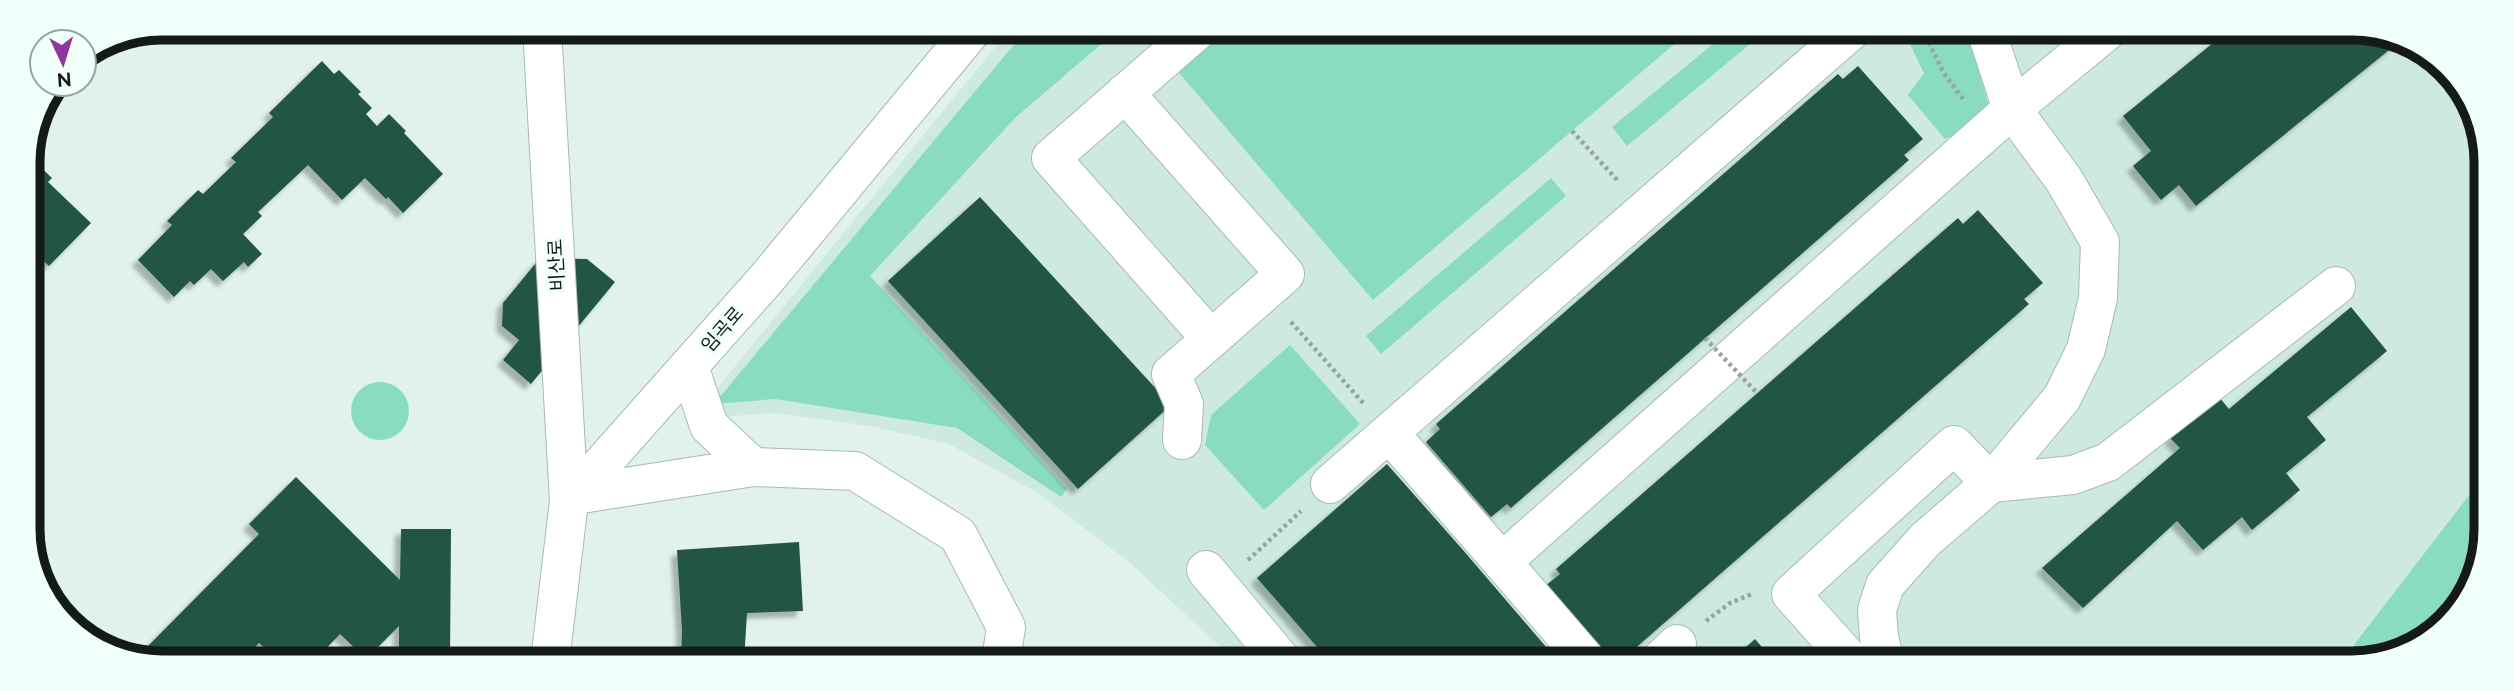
<svg xmlns="http://www.w3.org/2000/svg" width="2514" height="691" viewBox="0 0 2514 691" font-family="Raleway,'Noto Sans KR',sans-serif">
	<defs>
		<filter id="shadow"><feDropShadow dx="-6" dy="6" stdDeviation="2" flood-color="#0004"/></filter>
	</defs>
	<rect width="100%" height="100%" fill="#e0f2eb"/>
	<path fill="#cee9df" d="M 1010,29 L 2378,31 L 2446,67 L 2483,136 L 2483,477 L 2340,663 L 1234,662 L 1222,648 L 1129,562 L 1038,493 L 949,444 L 870,426 L 776,413 L 692,419 Z"/>
	<g fill="#89dcc0">
		<path d="M 1027,29 L 1119,29 L 1016,117 L 870,276 L 1067,489 L 1061,497 L 957,428 L 775,399 L 714,404 Z"/>
		<path d="M 1221,29 L 1691,30 L 1373,300 L 1175,68 Z"/>
		<path d="M 1730,30 L 1767,30 L 1627,146 L 1612,127 Z"/>
		<path d="M 1903,30 L 1967,30 L 1989,106 L 1973,127 L 1945,139 L 1908,95 L 1924,73 Z"/>
		<path d="M 1551,178 L 1566,196 L 1381,354 L 1366,336 Z"/>
		<path d="M 1290,345 L 1360,424 L 1264,510 L 1205,445 L 1211,415 Z"/>
		<circle cx="380" cy="411" r="29"/>
		<path d="M 2483,477 L 2483,555 L 2440,630 L 2360,663 L 2340,663 Z"/>
	</g>
	<g fill="#205545" filter="url(#shadow)">
		<path d="M 2229,30 L 2378,31 L 2399,42 L 2196,206 L 2179,185 L 2161,200 L 2133,166 L 2151,151 L 2123,116 Z"/>
		<path d="M 322,61 L 334,74 L 339,70 L 361,92 L 358,94 L 372,108 L 366,114 L 377,126 L 389,114 L 406,131 L 404,133 L 443,174 L 403,213 L 388,197 L 386,199 L 365,178 L 342,200 L 308,165 L 258,212 L 262,216 L 243,234 L 262,254 L 248,267 L 244,262 L 223,281 L 211,269 L 194,285 L 190,281 L 174,297 L 138,260 L 172,225 L 167,221 L 198,190 L 203,194 L 236,162 L 231,158 L 273,117 L 269,113 Z"/>
		<path d="M 1858,66 L 1923,139 L 1904,155 L 1909,160 L 1511,508 L 1507,504 L 1491,517 L 1426,442 L 1440,429 L 1436,424 L 1838,74 L 1843,79 Z"/>
		<path d="M 28,155 L 52,178 L 48,182 L 91,223 L 49,266 L 29,248 Z"/>
		<path d="M 980,197 L 1171,405 L 1078,489 L 888,281 Z"/>
		<path d="M 1978,210 L 2043,283 L 2024,299 L 2029,304 L 1631,652 L 1627,648 L 1612,662 L 1545,586 L 1560,574 L 1556,569 L 1958,218 L 1963,224 Z"/>
		<path d="M 540,258 L 587,259 L 615,282 L 531,384 L 503,360 L 519,340 L 502,326 L 503,303 Z"/>
		<path d="M 2351,307 L 2387,351 L 2307,417 L 2326,440 L 2286,473 L 2300,490 L 2252,530 L 2242,517 L 2203,550 L 2177,521 L 2083,608 L 2042,568 L 2180,448 L 2170,438 L 2219,397 L 2229,409 Z"/>
		<path d="M 1387,464 L 1463,550 L 1559,662 L 1330,662 L 1257,578 Z"/>
		<path d="M 296,477 L 400,580 L 401,529 L 451,529 L 450,661 L 399,661 L 399,626 L 366,659 L 340,634 L 314,661 L 278,660 L 259,643 L 242,660 L 158,660 L 146,648 L 259,534 L 249,524 Z"/>
		<path d="M 799,542 L 803,611 L 747,613 L 744,661 L 681,661 L 682,630 L 677,550 Z"/>
		<path d="M 42,575 L 58,591 L 55,596 L 99,641 L 68,624 Z"/>
		<path d="M 1755,639 L 1775,662 L 1729,662 Z"/>
	</g>
	<g fill="none" stroke-linecap="round" stroke-linejoin="round">
		<g stroke="#a8bab3" stroke-width="40">
			<g id="minor">
				<path d="M 542,28 L 569,501"/>
				<path d="M 1125,93 L 1285,274 L 1211,339 L 1051,158 L 1199,29"/>
				<path d="M 689,366 L 709,426 L 753,467"/>
				<path d="M 1390,434 L 1502,562"/>
				<path d="M 1182,440 L 1184,404 L 1171,374 L 1211,339"/>
				<path d="M 1991,483 L 2073,475 L 2108,462 L 2336,286"/>
				<path d="M 1330,484 L 1852,30"/>
				<path d="M 575,495 L 753,467 L 855,471 L 958,535 L 1006,627 L 1001,661"/>
				<path d="M 1206,570 L 1283,662"/>
				<path d="M 550,661 L 569,501 L 768,277 L 973,29"/>
				<path d="M 1588,662 L 1502,562 L 2012,109 L 2108,30"/>
				<path d="M 1658,662 L 1677,644"/>
				<path d="M 1852,662 L 1791,594 L 1954,445 L 1991,483"/>
				<path d="M 1885,662 L 1879,637 L 1877,610 L 1885,585 L 1925,540 L 1991,483 L 2062,398 L 2086,349 L 2098,298 L 2100,242 L 2064,180 L 2012,109 L 1986,30"/>
			</g>
		</g>
		<g stroke="#97a5a0" stroke-width="4.5" stroke-dasharray="3.5 3.5" stroke-linecap="butt">
			<path d="M 1922,30 L 1945,75 L 1964,100"/>
			<path d="M 1572,131 L 1619,182"/>
			<path d="M 1291,322 L 1364,404"/>
			<path d="M 1248,560 L 1301,511"/>
			<path d="M 1706,621 L 1730,603 L 1752,594"/>
		</g>
		<use href="#minor" stroke="#fff" stroke-width="38"/>
		<path stroke="#97a5a0" stroke-width="4.5" stroke-dasharray="3.5 3.5" stroke-linecap="butt" d="M 1705,338 L 1757,393"/>
	</g>
	<g text-anchor="middle" stroke-width="7" stroke-linejoin="round" paint-order="stroke">
		<g font-size="19" fill="#141a18" stroke="#f0fff9">
			<text transform="translate(556 265) rotate(-93)" y="7">비산로</text>
			<text transform="translate(722 329) rotate(-49)" y="7">임곡로</text>
		</g>
	</g>
	<path d="M0 0H2514V691H0ZM162 40H2352A122 122 0 0 1 2474 162V529A122 122 0 0 1 2352 651H162A122 122 0 0 1 40 529V162A122 122 0 0 1 162 40Z" fill="#f0fff9" fill-rule="evenodd"/>
	<path fill="none" stroke="#141a18" stroke-width="9" d="M162 40H2352A122 122 0 0 1 2474 162V529A122 122 0 0 1 2352 651H162A122 122 0 0 1 40 529V162A122 122 0 0 1 162 40Z"/>
	<g transform="translate(63 63) rotate(176)"><circle r="33" fill="#f0fff9" stroke="#98a39f" stroke-width="2"/>
	<path d="M0-5L12 26L0 18L-12 26Z" fill="#9037a2"/>
	<text y="-10" font-size="19" font-weight="bold" text-anchor="middle" fill="#141a18">N</text>
	</g>
</svg>
